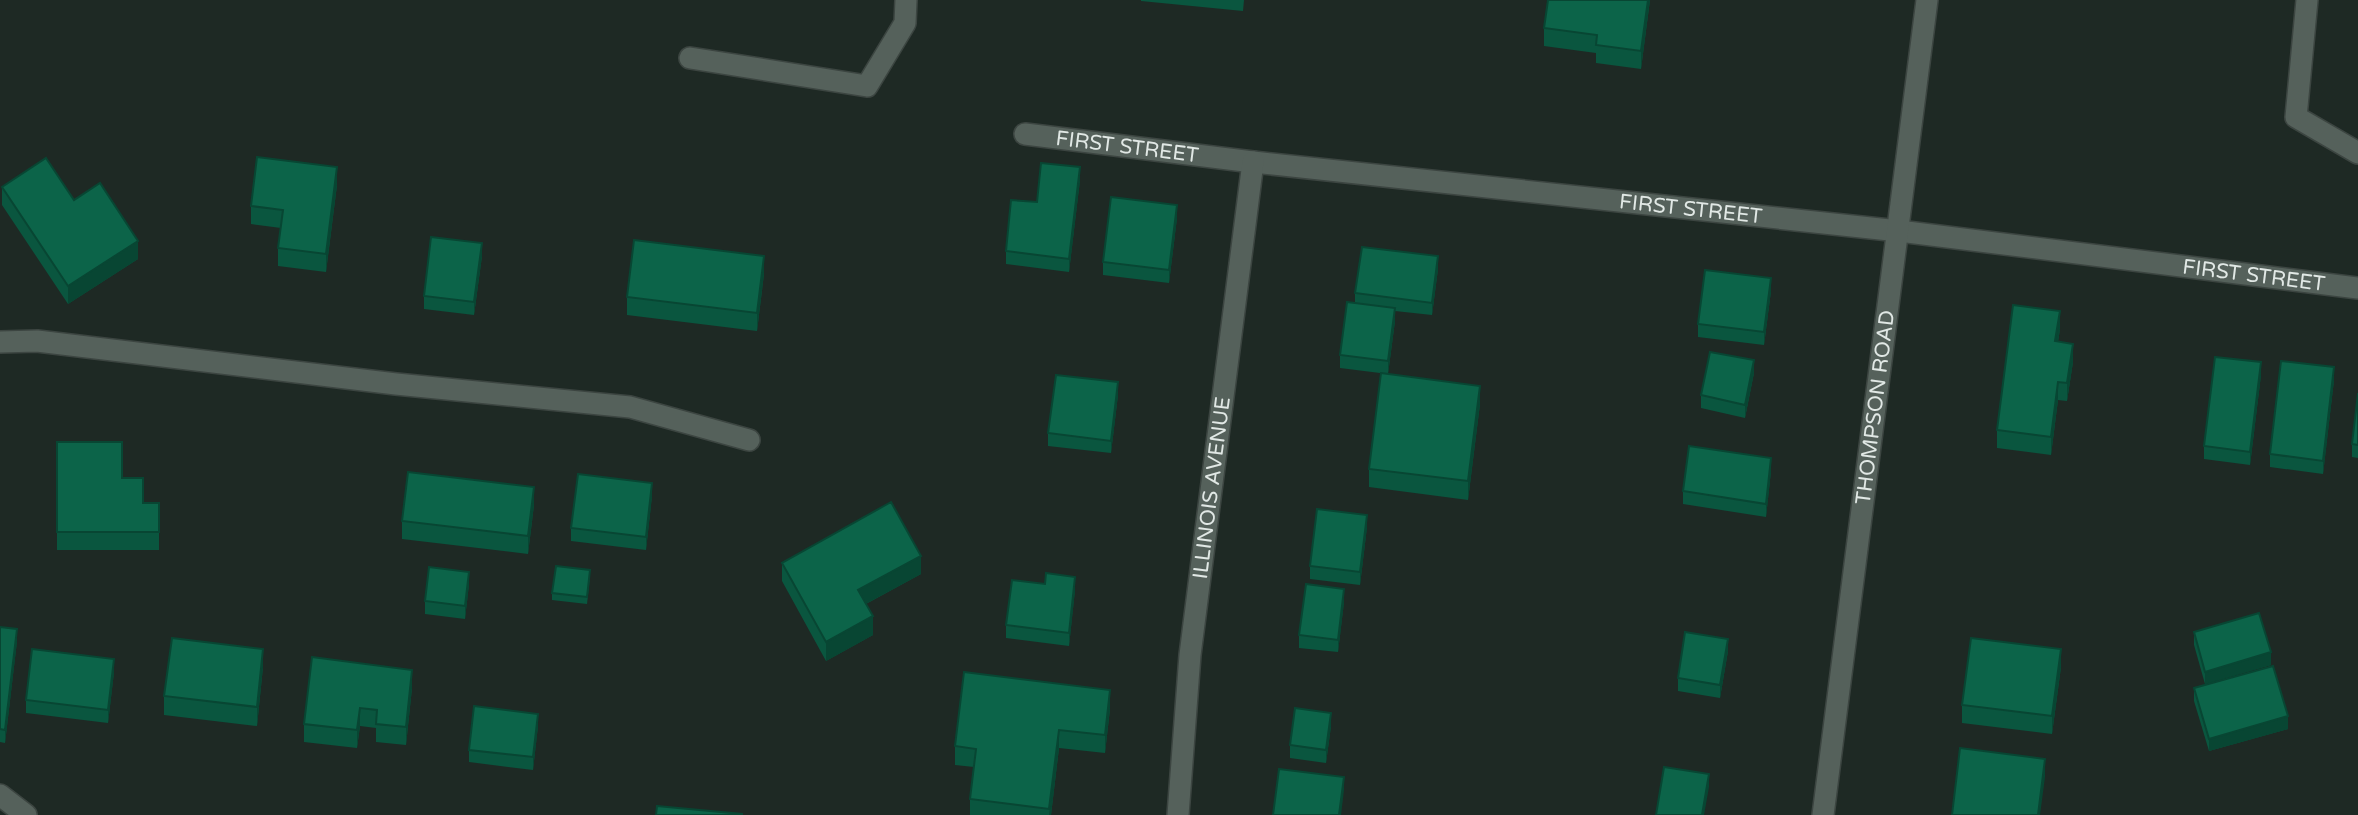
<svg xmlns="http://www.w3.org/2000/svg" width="2358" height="815" viewBox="0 0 2358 815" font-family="'Varela Round',sans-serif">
	<rect width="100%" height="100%" fill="#1e2924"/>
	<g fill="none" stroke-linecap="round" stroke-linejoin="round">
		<g stroke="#3c4541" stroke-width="24">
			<g id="minor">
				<path d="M 2307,0 L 2296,117 L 2358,153"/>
				<path d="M 690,58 L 867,86 L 905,23 L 906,0"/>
				<path id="s1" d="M 1025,134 L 1253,162 L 1899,231 L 2358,288"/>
				<path d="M 0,342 L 37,341 L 396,384 L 630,407 L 749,440"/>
				<path d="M 0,795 L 26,815"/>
				<path id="s2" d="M 1178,815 L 1190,655 L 1253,162"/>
				<path id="s3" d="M 1823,815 L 1927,0"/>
			</g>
		</g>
		<use href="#minor" stroke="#55615b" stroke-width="21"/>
	</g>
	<g fill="#0a563f">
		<path d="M 1141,0 L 1244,0 L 1243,11 L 1141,1 Z"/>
		<path d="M 1650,0 L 1641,69 L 1596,63 L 1596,53 L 1544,46 L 1544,28 Z"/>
		<path d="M 1080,180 L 1069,272 L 1006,264 L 1006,251 L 1037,202 Z"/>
		<path d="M 337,185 L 326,272 L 278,266 L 278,248 L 281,228 L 251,224 L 251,206 Z"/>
		<path d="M 2,187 L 74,200 L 138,259 L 68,304 L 2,205 Z"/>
		<path d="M 1177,218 L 1169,283 L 1103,275 L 1103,262 Z"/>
		<path d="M 482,256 L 474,315 L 424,309 L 424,296 Z"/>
		<path d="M 1438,269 L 1432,315 L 1395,311 L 1395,321 L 1388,374 L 1340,368 L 1340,355 L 1355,303 L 1355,293 Z"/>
		<path d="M 764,274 L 757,331 L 627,315 L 627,297 Z"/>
		<path d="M 1771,291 L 1764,345 L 1698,337 L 1698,324 Z"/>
		<path d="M 2060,329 L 2058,342 L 2073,362 L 2067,401 L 2058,400 L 2051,455 L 1997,448 L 1997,430 Z"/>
		<path d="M 1754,373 L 1745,418 L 1701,408 L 1701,395 Z"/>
		<path d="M 2261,375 L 2250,465 L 2204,459 L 2204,446 Z"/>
		<path d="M 2334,380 L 2323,474 L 2270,467 L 2270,454 Z"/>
		<path d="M 2358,393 L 2358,458 L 2352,457 L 2352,444 Z"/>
		<path d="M 1118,395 L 1111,453 L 1048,446 L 1048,433 Z"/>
		<path d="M 1480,404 L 1468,500 L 1369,487 L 1369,469 Z"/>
		<path d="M 57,442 L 122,478 L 143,503 L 159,503 L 159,550 L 57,550 Z"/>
		<path d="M 1771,471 L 1766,517 L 1683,504 L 1683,491 Z"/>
		<path d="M 652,496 L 646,550 L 571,541 L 571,528 Z"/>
		<path d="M 534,505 L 528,554 L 402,539 L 402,521 Z"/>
		<path d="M 1367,527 L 1360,585 L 1310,579 L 1310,566 Z"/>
		<path d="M 782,563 L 921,574 L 866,604 L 873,635 L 826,661 L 782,581 Z"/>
		<path d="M 590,577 L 587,604 L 552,600 L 552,593 Z"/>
		<path d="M 469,584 L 465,619 L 425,614 L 425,601 Z"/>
		<path d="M 1075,590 L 1069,646 L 1006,638 L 1006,625 Z"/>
		<path d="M 1344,602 L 1338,652 L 1299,648 L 1299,635 Z"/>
		<path d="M 0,627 L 17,641 L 5,743 L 0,742 Z"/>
		<path d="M 2194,632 L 2271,665 L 2205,684 L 2194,645 Z"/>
		<path d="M 1728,651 L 1720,698 L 1678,691 L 1678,678 Z"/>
		<path d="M 263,667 L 257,726 L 164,715 L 164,696 Z"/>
		<path d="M 2061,667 L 2052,734 L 1962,723 L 1962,705 Z"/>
		<path d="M 114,672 L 108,723 L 26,713 L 26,700 Z"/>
		<path d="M 412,688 L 406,745 L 376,742 L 376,728 L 360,726 L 357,748 L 304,742 L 304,724 Z"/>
		<path d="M 2194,688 L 2288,729 L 2209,751 L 2194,701 Z"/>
		<path d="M 1110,709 L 1105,753 L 1059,748 L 1051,815 L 970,815 L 970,799 L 974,767 L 955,765 L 955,746 Z"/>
		<path d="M 538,726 L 533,770 L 469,762 L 469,750 Z"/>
		<path d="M 1331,726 L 1326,763 L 1290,758 L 1290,745 Z"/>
	</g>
	<g fill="#084633">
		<path d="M 1648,0 L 1650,0 L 1641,69 L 1641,51 Z"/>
		<path d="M 337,167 L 337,185 L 326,272 L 326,254 Z"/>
		<path d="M 1080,167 L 1080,180 L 1069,272 L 1069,259 Z"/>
		<path d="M 1177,205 L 1177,218 L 1169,283 L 1169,270 Z"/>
		<path d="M 138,241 L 138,259 L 68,304 L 68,286 Z"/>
		<path d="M 482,243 L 482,256 L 474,315 L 474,302 Z"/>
		<path d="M 764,256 L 764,274 L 757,331 L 757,313 Z"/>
		<path d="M 1438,256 L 1438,269 L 1432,315 L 1432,303 Z"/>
		<path d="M 1771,278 L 1771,291 L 1764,345 L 1764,332 Z"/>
		<path d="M 1395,308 L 1395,321 L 1388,374 L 1388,361 Z"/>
		<path d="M 2060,311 L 2060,329 L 2055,360 L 2055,341 Z"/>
		<path d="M 2073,344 L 2073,362 L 2067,401 L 2067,383 Z"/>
		<path d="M 1754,360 L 1754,373 L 1745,418 L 1745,405 Z"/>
		<path d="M 2261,362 L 2261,375 L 2250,465 L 2250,452 Z"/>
		<path d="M 2334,367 L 2334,380 L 2323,474 L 2323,461 Z"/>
		<path d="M 1118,382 L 1118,395 L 1111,453 L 1111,441 Z"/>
		<path d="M 2058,382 L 2058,400 L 2051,455 L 2051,437 Z"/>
		<path d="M 1480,386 L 1480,404 L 1468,500 L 1468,481 Z"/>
		<path d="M 1771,458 L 1771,471 L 1766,517 L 1766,504 Z"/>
		<path d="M 652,483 L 652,496 L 646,550 L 646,537 Z"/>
		<path d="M 534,487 L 534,505 L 528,554 L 528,536 Z"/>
		<path d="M 1367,515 L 1367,527 L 1360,585 L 1360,572 Z"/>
		<path d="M 921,556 L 921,574 L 858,608 L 858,590 Z"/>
		<path d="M 469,572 L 469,584 L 465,619 L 465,606 Z"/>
		<path d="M 1075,577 L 1075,590 L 1069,646 L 1069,633 Z"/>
		<path d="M 1344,589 L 1344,602 L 1338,652 L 1338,640 Z"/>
		<path d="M 873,616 L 873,635 L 826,661 L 826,642 Z"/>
		<path d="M 17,629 L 17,641 L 5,743 L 5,730 Z"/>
		<path d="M 1728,639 L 1728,651 L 1720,698 L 1720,685 Z"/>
		<path d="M 263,649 L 263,667 L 257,726 L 257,707 Z"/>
		<path d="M 2061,649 L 2061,667 L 2052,734 L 2052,716 Z"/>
		<path d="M 2271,652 L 2271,665 L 2205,684 L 2205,672 Z"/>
		<path d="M 114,659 L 114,672 L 108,723 L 108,710 Z"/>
		<path d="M 412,670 L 412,688 L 406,745 L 406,727 Z"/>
		<path d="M 1110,690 L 1110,709 L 1105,753 L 1105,735 Z"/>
		<path d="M 360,708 L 360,726 L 357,748 L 357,730 Z"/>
		<path d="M 1331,713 L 1331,726 L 1326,763 L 1326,750 Z"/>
		<path d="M 538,714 L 538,726 L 533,770 L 533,757 Z"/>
		<path d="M 2288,716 L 2288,729 L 2209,751 L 2209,739 Z"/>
		<path d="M 1059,730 L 1059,748 L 1051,815 L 1049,815 Z"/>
		<path d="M 2045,759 L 2045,777 L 2040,815 L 2038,815 Z"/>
		<path d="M 1709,774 L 1709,787 L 1704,815 L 1702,815 Z"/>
		<path d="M 1344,777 L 1344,790 L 1341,815 L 1339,815 Z"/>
	</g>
	<g fill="#0c6449" stroke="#084633" stroke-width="2">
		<path d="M 1548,0 L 1648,0 L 1641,51 L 1596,45 L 1597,35 L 1544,28 Z"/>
		<path d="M 257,157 L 337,167 L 326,254 L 278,248 L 283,210 L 251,206 Z"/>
		<path d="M 46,158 L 74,200 L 100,183 L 138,241 L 68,286 L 2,187 Z"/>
		<path d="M 1041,163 L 1080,167 L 1069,259 L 1006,251 L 1011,200 L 1037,202 Z"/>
		<path d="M 1111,197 L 1177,205 L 1169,270 L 1103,262 Z"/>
		<path d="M 431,237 L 482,243 L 474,302 L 424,296 Z"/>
		<path d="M 634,240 L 764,256 L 757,313 L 627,297 Z"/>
		<path d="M 1362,247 L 1438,256 L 1432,303 L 1355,293 Z"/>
		<path d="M 1705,270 L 1771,278 L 1764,332 L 1698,324 Z"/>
		<path d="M 1347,302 L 1395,308 L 1388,361 L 1340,355 Z"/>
		<path d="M 2013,305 L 2060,311 L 2055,341 L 2073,344 L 2067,383 L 2058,382 L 2051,437 L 1997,430 Z"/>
		<path d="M 1710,352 L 1754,360 L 1745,405 L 1701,395 Z"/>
		<path d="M 2215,357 L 2261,362 L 2250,452 L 2204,446 Z"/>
		<path d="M 2281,361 L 2334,367 L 2323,461 L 2270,454 Z"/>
		<path d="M 1381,373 L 1480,386 L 1468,481 L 1369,469 Z"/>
		<path d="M 1056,375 L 1118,382 L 1111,441 L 1048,433 Z"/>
		<path d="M 2358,393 L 2358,445 L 2352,444 Z"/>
		<path d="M 57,442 L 122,442 L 122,478 L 143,478 L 143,503 L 159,503 L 159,532 L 57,532 Z"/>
		<path d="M 1689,446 L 1771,458 L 1766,504 L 1683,491 Z"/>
		<path d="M 408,472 L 534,487 L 528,536 L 402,521 Z"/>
		<path d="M 578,474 L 652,483 L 646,537 L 571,528 Z"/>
		<path d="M 891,502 L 921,556 L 858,590 L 873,616 L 826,642 L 782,563 Z"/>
		<path d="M 1317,509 L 1367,515 L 1360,572 L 1310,566 Z"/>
		<path d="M 556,566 L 590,570 L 587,597 L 552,593 Z"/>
		<path d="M 429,567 L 469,572 L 465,606 L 425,601 Z"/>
		<path d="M 1046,573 L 1075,577 L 1069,633 L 1006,625 L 1012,580 L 1045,584 Z"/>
		<path d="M 1306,584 L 1344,589 L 1338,640 L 1299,635 Z"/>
		<path d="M 2259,613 L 2271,652 L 2205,672 L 2194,632 Z"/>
		<path d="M 0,627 L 17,629 L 5,730 L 0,729 Z"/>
		<path d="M 1685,632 L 1728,639 L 1720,685 L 1678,678 Z"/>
		<path d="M 172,638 L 263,649 L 257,707 L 164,696 Z"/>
		<path d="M 1971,638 L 2061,649 L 2052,716 L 1962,705 Z"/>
		<path d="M 32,649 L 114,659 L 108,710 L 26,700 Z"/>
		<path d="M 312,657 L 412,670 L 406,727 L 376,724 L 377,710 L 360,708 L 357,730 L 304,724 Z"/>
		<path d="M 2273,666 L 2288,716 L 2209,739 L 2194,688 Z"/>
		<path d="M 964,672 L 1110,690 L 1105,735 L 1059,730 L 1049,809 L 970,799 L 976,749 L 955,746 Z"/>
		<path d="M 474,706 L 538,714 L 533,757 L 469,750 Z"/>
		<path d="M 1295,708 L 1331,713 L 1326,750 L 1290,745 Z"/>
		<path d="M 1960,748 L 2045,759 L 2038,815 L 1952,815 Z"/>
		<path d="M 1664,767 L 1709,774 L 1702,815 L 1656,815 Z"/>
		<path d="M 1279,769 L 1344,777 L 1339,815 L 1273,815 Z"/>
		<path d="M 657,806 L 742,814 L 742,815 L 656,815 Z"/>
	</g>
	<g text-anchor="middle" stroke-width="5" stroke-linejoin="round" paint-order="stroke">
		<g font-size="21" fill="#e1e8e5" stroke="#0c100e">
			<text dy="7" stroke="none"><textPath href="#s1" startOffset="103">FIRST STREET</textPath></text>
			<text dy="7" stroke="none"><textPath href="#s1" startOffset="670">FIRST STREET</textPath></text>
			<text dy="7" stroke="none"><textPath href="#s1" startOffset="1237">FIRST STREET</textPath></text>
			<text dy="7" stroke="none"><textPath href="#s3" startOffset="411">THOMPSON ROAD</textPath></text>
			<text dy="7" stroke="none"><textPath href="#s2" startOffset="329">ILLINOIS AVENUE</textPath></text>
		</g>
	</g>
</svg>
